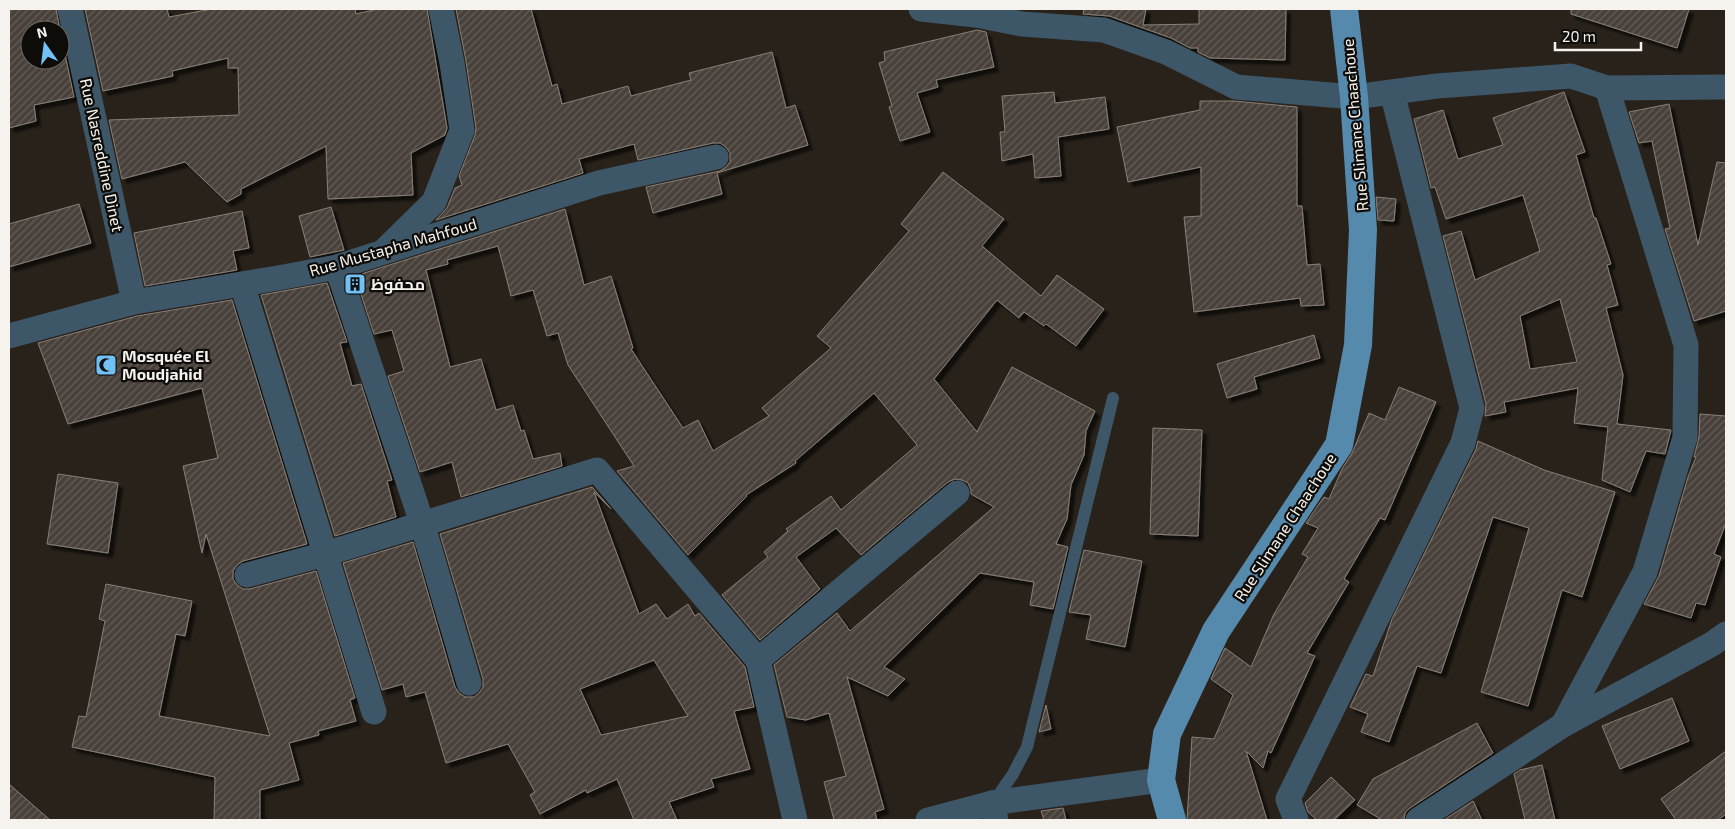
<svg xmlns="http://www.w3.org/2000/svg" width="1735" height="829" viewBox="0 0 1735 829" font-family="'Exo 2',Cairo,sans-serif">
	<defs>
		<pattern id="building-hatch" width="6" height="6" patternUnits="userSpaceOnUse" patternTransform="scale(1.25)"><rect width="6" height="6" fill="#48413a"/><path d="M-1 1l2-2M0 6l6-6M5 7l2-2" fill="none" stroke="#635d57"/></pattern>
		<filter id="shadow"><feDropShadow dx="4.5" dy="4.5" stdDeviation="1" flood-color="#0009"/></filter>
	</defs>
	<rect width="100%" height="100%" fill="#28221b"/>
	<g fill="url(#building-hatch)" stroke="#888078" fill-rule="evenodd" filter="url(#shadow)">
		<path d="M 9,9 L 56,9 L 60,30 L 30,30 L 30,60 L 60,60 L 60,31 L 74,97 L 34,105 L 36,121 L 9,128 Z"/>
		<path d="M 85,9 L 167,9 L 169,17 L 212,9 L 355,9 L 356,14 L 378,9 L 427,9 L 447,128 L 445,135 L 411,153 L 413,195 L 328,199 L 326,146 L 241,189 L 241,194 L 227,202 L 185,162 L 122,179 L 109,120 L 239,115 L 238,68 L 228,68 L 228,58 L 172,71 L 173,76 L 103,91 Z"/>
		<path d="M 456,9 L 531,9 L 552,86 L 557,84 L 562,104 L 628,86 L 631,96 L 691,80 L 689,73 L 772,52 L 786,108 L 795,105 L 808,145 L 717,173 L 722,194 L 653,213 L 646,187 L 720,171 L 726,167 L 730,162 L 730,153 L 726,147 L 720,143 L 713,143 L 638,160 L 634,144 L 579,159 L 583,173 L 436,220 L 447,208 L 455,188 L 462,185 L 459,176 L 475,135 L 476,128 L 466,61 Z"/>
		<path d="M 1084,9 L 1146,9 L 1143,25 L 1199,24 L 1199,9 L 1286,9 L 1285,60 L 1210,58 L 1198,52 L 1198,48 L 1190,48 L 1171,38 L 1109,16 L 1083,14 Z"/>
		<path d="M 1571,9 L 1689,9 L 1677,48 L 1571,14 Z"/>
		<path d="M 977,30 L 986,32 L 994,67 L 936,80 L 938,87 L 917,93 L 930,132 L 900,141 L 889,107 L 892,106 L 879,63 L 885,61 L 884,52 Z"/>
		<path d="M 1054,92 L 1055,103 L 1105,97 L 1109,129 L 1058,137 L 1061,176 L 1035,178 L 1033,154 L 1002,161 L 1000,132 L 1005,132 L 1002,96 Z"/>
		<path d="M 1564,92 L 1585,152 L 1576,155 L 1594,218 L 1596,218 L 1611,264 L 1607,265 L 1618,305 L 1606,308 L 1623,375 L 1617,424 L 1671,430 L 1665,454 L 1646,451 L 1630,492 L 1602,480 L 1608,427 L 1574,423 L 1578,388 L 1504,402 L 1506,412 L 1485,416 L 1486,404 L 1443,236 L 1461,231 L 1475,280 L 1540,251 L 1523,195 L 1446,219 L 1435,187 L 1431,188 L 1414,119 L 1443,110 L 1458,159 L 1503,145 L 1493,118 ZM 1560,299 L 1577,362 L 1530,369 L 1520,316 Z"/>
		<path d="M 1200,101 L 1234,101 L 1297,107 L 1297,206 L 1302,206 L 1307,265 L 1320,264 L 1324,305 L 1301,306 L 1300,298 L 1194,312 L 1184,217 L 1201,216 L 1201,167 L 1128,182 L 1117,127 L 1200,110 Z"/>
		<path d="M 1669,104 L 1698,245 L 1717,162 L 1726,163 L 1726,311 L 1694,321 L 1665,229 L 1670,228 L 1652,141 L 1639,143 L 1629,112 Z"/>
		<path d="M 943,172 L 1004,219 L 982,246 L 1041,296 L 1057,275 L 1104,309 L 1076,346 L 1046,324 L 1044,326 L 1024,312 L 1019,318 L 997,300 L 934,379 L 977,432 L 1012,367 L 1095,411 L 1086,431 L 1084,455 L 1071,485 L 1067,519 L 1056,544 L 1068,547 L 1053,609 L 1030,605 L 1034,582 L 980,573 L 884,667 L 905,679 L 888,696 L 847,677 L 884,809 L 875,812 L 877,820 L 834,820 L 824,782 L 846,776 L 829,713 L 806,720 L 787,717 L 774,665 L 837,613 L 850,631 L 994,507 L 971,494 L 971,490 L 968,483 L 962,480 L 955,479 L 948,482 L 861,555 L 836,528 L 796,557 L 820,589 L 760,640 L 722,595 L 768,557 L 764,552 L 788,531 L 786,529 L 831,496 L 841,510 L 917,445 L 874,393 L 795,461 L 796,463 L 746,495 L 747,496 L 688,555 L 617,471 L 634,466 L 568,365 L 558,333 L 547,336 L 533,290 L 511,296 L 498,246 L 447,260 L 448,264 L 426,270 L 450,367 L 481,359 L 496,410 L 513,405 L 521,431 L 524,430 L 533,459 L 560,453 L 562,466 L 461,497 L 452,462 L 420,472 L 388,376 L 404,371 L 392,330 L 374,334 L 355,276 L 565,209 L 584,285 L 611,276 L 633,348 L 631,349 L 683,428 L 698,420 L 713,451 L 769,416 L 762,408 L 831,348 L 817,336 L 909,231 L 901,224 Z"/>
		<path d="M 1376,197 L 1396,199 L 1394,221 L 1378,220 Z"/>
		<path d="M 79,204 L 91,243 L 9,267 L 9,224 Z"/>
		<path d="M 331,207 L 344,250 L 310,257 L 299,216 Z"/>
		<path d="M 242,211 L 249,248 L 233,251 L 237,270 L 145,286 L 134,233 Z"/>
		<path d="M 327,283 L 347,342 L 340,343 L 352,386 L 361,384 L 392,480 L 387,481 L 396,517 L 335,536 L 261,295 Z"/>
		<path d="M 232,300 L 307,544 L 243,561 L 237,565 L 233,571 L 233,579 L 237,585 L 243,589 L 250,589 L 316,571 L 355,698 L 350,700 L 356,721 L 318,731 L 319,735 L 289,743 L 299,780 L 260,790 L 260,820 L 214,820 L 215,777 L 72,747 L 79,716 L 86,717 L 105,621 L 99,619 L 106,584 L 192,601 L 185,636 L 176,634 L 159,716 L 270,736 L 206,534 L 202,553 L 183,466 L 218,458 L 202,388 L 68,424 L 38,343 L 137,316 Z"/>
		<path d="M 1314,335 L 1320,358 L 1254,377 L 1257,389 L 1227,398 L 1217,364 Z"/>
		<path d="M 1399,387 L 1436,402 L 1385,520 L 1380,518 L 1344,579 L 1349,582 L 1307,653 L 1315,656 L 1271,753 L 1268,751 L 1263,768 L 1246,751 L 1267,820 L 1187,820 L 1192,737 L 1214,739 L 1233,695 L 1211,679 L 1225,648 L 1251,667 L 1274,614 L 1308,557 L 1302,554 L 1318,528 L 1306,523 L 1324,497 L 1329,499 L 1342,469 L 1352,453 L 1369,413 L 1385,420 Z"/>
		<path d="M 1700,414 L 1726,416 L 1726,523 L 1714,554 L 1721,557 L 1705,605 L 1696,603 L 1691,618 L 1644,604 L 1659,576 L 1688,477 L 1696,457 L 1694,457 L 1699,437 Z"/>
		<path d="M 1153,428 L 1202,430 L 1198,536 L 1150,534 Z"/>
		<path d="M 1478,441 L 1544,470 L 1615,492 L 1582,597 L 1562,590 L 1528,706 L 1481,692 L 1529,528 L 1493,517 L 1441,673 L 1417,666 L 1389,742 L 1361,732 L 1368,714 L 1350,707 L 1366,674 L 1373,676 L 1392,619 L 1476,449 Z"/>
		<path d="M 58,474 L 118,483 L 108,553 L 47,544 Z"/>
		<path d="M 592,487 L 611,509 L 594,492 L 639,614 L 656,604 L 667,619 L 688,604 L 695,616 L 699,613 L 745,667 L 754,707 L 734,711 L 750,769 L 711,779 L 714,787 L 669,802 L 677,820 L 634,820 L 617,779 L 587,793 L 586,790 L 540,814 L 530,795 L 535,792 L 508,744 L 446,763 L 425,692 L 406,697 L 403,684 L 382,690 L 343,563 L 413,542 L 455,687 L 459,693 L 465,697 L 474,697 L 479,693 L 483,687 L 483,679 L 440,534 ZM 654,660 L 688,716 L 601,735 L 580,689 Z"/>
		<path d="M 1084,550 L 1142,561 L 1125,647 L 1086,639 L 1091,615 L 1069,612 Z"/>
		<path d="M 1672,698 L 1689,741 L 1620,769 L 1602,726 Z"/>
		<path d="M 1046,705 L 1051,729 L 1039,732 Z"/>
		<path d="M 1477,723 L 1493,753 L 1410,808 L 1405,813 L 1404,820 L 1382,820 L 1357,805 L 1373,779 Z"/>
		<path d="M 1726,751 L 1726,814 L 1718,820 L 1676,820 L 1661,799 Z"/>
		<path d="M 1542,765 L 1555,820 L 1525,820 L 1514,774 L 1520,770 Z"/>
		<path d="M 1331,777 L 1355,800 L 1334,820 L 1317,820 L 1308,812 L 1305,803 Z"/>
		<path d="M 9,784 L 50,820 L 9,820 Z"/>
		<path d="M 1473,801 L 1482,820 L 1444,820 Z"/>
		<path d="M 1063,808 L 1066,820 L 1044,820 L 1041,811 Z"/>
	</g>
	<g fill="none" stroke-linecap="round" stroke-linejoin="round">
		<path stroke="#3e5768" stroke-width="12" d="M 993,803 L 1013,774 L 1027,747 L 1113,398"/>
		<g stroke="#3e5768" stroke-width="25">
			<path d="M 70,9 L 134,302"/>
			<path d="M 921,9 L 976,15 L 1022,24 L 1104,30 L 1166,52 L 1236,87 L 1354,97 L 1437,86 L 1571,76 L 1607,88 L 1726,87"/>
			<path d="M 385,250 L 434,202 L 462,130 L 452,63 L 441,9"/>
			<path d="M 337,267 L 422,523 L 469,683"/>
			<path d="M 242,284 L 374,712"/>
			<path d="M 9,336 L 134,302 L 278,278 L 337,267 L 599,183 L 716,157"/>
			<path d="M 247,575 L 325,554 L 597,470 L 758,660"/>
			<path d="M 1563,725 L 1645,572 L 1685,437 L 1686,345 L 1607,88"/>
			<path d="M 992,803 L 1161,780"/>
			<path d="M 795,820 L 758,660 L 957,493"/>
			<path d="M 928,820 L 992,803 L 996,820"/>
			<path d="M 1296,820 L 1288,799 L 1463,443 L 1472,408 L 1392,92"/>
			<path d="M 1418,820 L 1563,725 L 1712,644 L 1726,634"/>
		</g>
		<path stroke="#568aad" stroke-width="28" d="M 1172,820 L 1161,780 L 1167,734 L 1216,631 L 1339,445 L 1358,345 L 1363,230 L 1354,97 L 1344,9"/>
	</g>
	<defs>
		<g id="building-square" transform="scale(1.125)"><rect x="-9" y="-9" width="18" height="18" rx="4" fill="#71c1f5" stroke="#0e0c09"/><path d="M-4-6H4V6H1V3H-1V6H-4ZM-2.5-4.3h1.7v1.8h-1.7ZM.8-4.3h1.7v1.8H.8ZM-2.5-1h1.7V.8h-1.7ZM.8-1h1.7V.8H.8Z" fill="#111"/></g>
		<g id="mosque-square" transform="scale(1.125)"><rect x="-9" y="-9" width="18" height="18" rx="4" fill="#71c1f5" stroke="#0e0c09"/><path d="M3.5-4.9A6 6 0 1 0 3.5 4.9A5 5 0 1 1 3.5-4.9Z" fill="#111"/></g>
	</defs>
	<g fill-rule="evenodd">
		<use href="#building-square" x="355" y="284"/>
		<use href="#mosque-square" x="106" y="365"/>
	</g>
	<g text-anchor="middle" stroke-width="4.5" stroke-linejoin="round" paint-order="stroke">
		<g font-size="16" fill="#f6f2ed" stroke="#0e0c09">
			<text transform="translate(1355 125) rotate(-95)" y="6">Rue Slimane Chaachoue</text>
			<text transform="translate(102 155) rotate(78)" y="6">Rue Nasreddine Dinet</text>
			<text transform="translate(393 247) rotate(-16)" y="6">Rue Mustapha Mahfoud</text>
			<text transform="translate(1285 527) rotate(-57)" y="6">Rue Slimane Chaachoue</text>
		</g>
		<g font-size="16" font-weight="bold" fill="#f6f2ed" stroke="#0e0c09" text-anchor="start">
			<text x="371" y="290">محفوظ</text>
			<text x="122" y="362">Mosquée El<tspan x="122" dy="18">Moudjahid</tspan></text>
		</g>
	</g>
	<rect width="1735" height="829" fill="none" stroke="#f6f2ed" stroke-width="20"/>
	<g transform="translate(45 45) rotate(346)"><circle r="24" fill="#0e0c09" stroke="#6b6864"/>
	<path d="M0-4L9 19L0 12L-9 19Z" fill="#71c1f5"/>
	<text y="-8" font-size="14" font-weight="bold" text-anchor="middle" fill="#f6f2ed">N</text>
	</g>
	<path d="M1555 42v8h86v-8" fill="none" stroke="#f6f2ed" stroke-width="2.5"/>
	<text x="1562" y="42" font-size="15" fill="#f6f2ed" stroke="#0e0c09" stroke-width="4" paint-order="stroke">20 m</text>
</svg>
